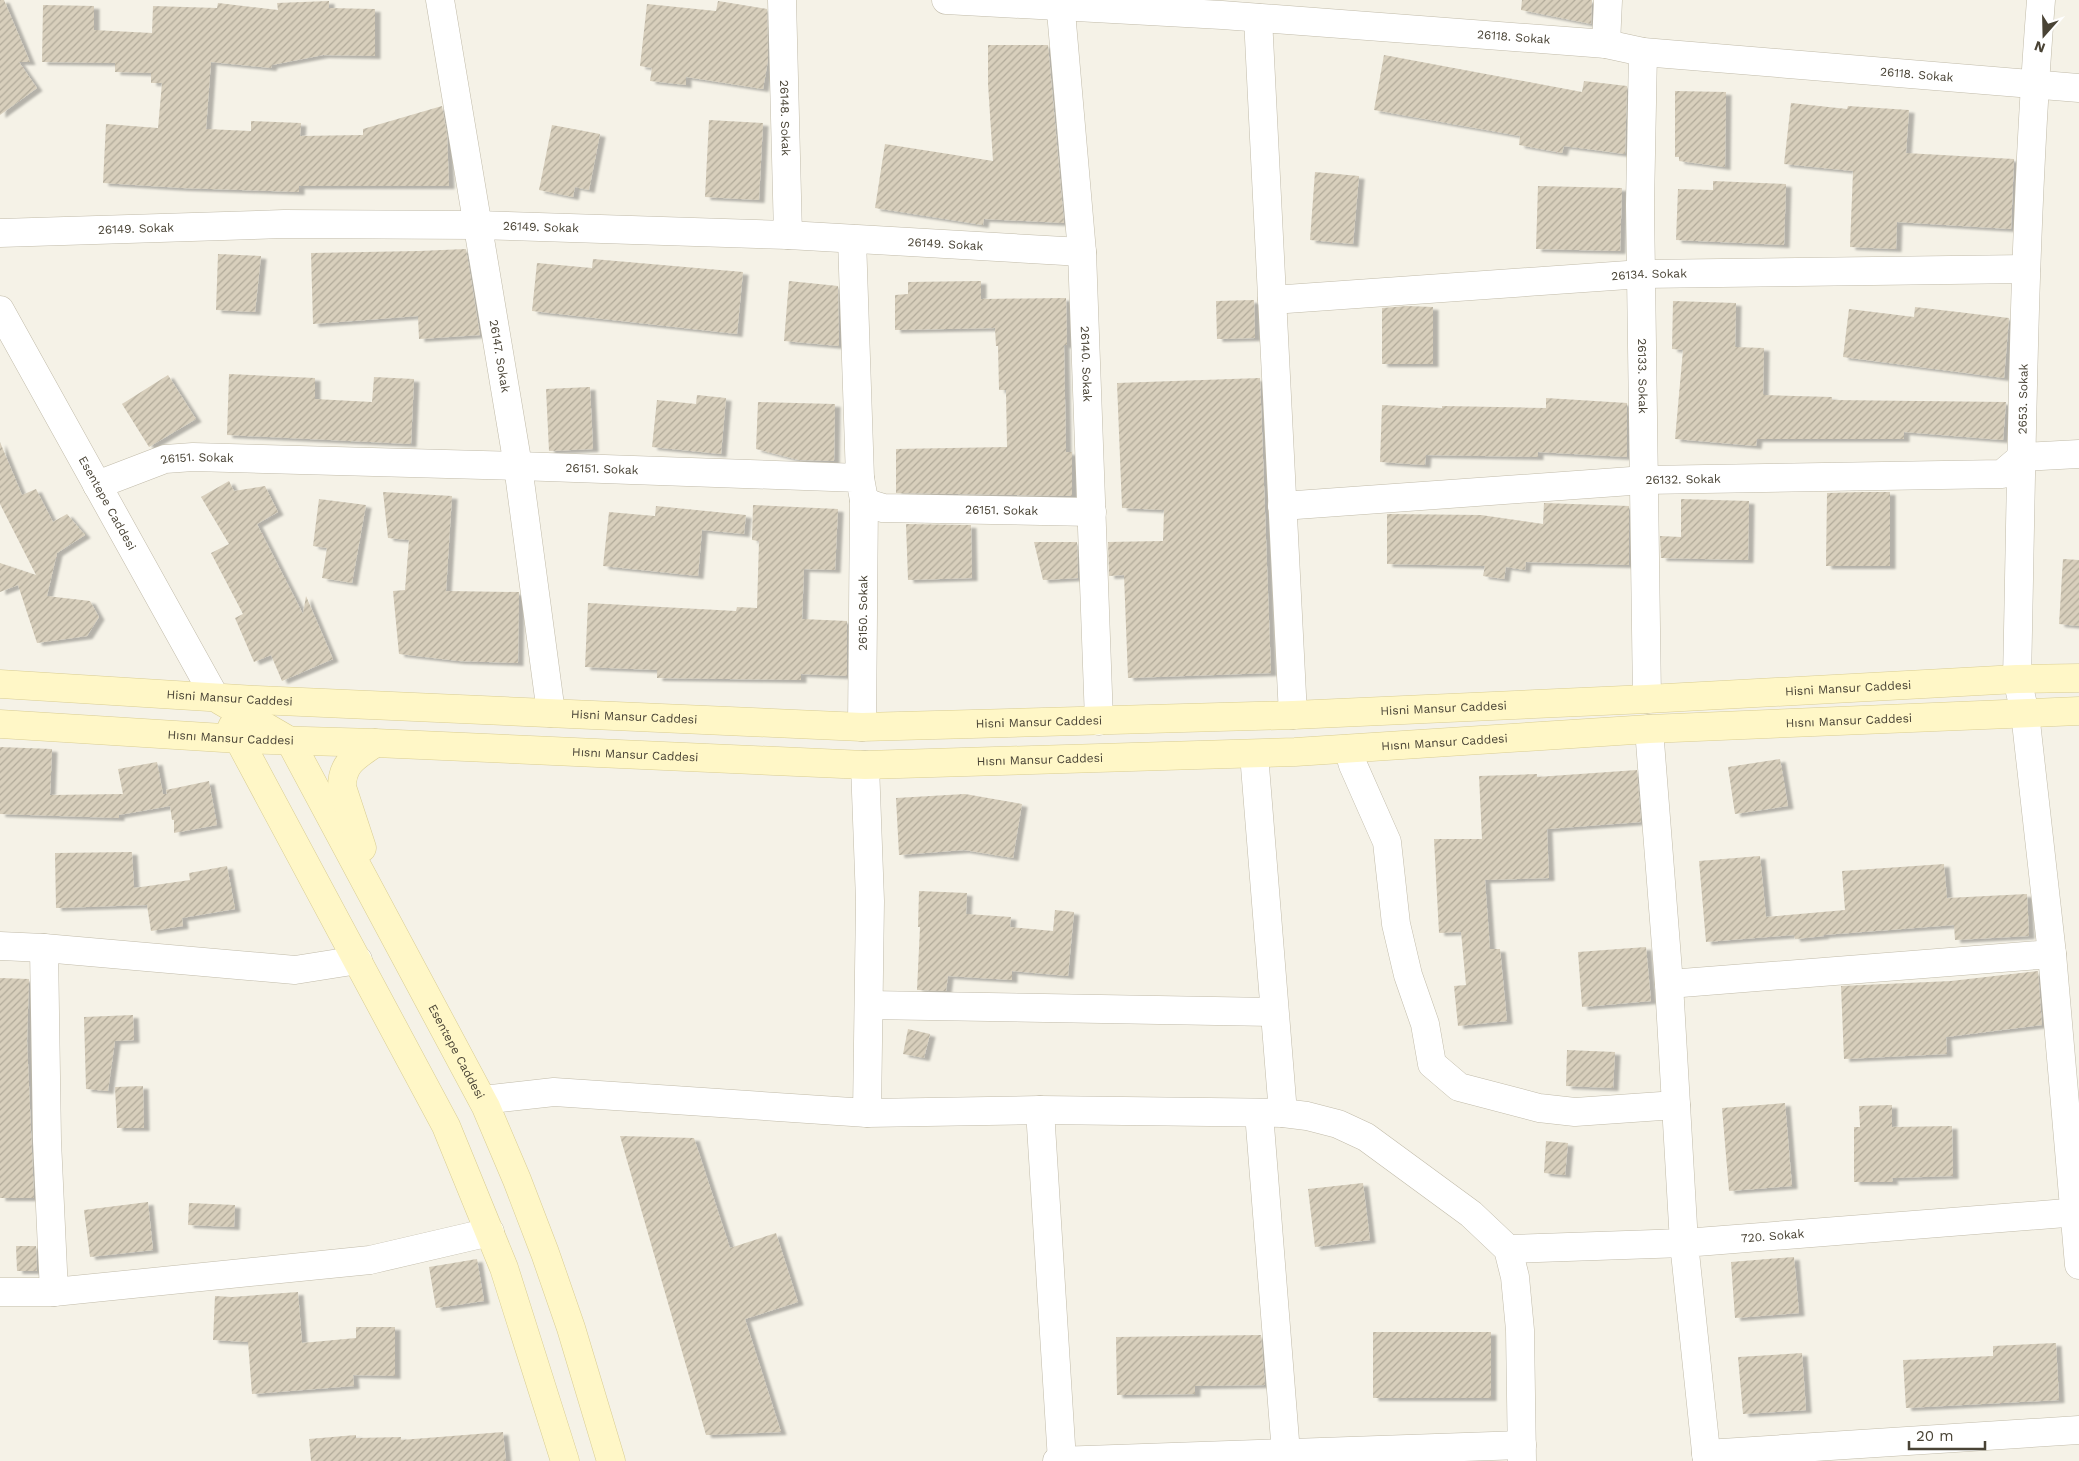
<svg xmlns="http://www.w3.org/2000/svg" width="2079" height="1461" viewBox="0 0 2079 1461" font-family="'Work Sans',sans-serif">
	<defs>
		<pattern id="building-hatch" width="6" height="6" patternUnits="userSpaceOnUse" patternTransform="scale(1.25)"><rect width="6" height="6" fill="#d8cfbc"/><path d="M-1 1l2-2M0 6l6-6M5 7l2-2" fill="none" stroke="#b1aa9a"/></pattern>
		<filter id="shadow"><feDropShadow dx="5.5" dy="3" stdDeviation="1" flood-color="#0004"/></filter>
	</defs>
	<rect width="100%" height="100%" fill="#f5f2e7"/>
	<g fill="url(#building-hatch)" filter="url(#shadow)">
		<path d="M 0,0 L 4,0 L 30,62 L 19,62 L 37,88 L 0,115 Z"/>
		<path d="M 1522,0 L 1592,0 L 1591,24 L 1521,10 Z"/>
		<path d="M 329,1 L 329,8 L 375,9 L 375,56 L 323,55 L 272,65 L 271,68 L 211,62 L 206,129 L 251,131 L 251,121 L 301,123 L 300,136 L 363,135 L 363,129 L 442,106 L 447,134 L 449,186 L 299,186 L 299,192 L 183,188 L 103,183 L 106,124 L 158,128 L 162,83 L 151,83 L 151,73 L 115,72 L 115,63 L 42,62 L 43,5 L 94,6 L 94,30 L 152,33 L 153,6 L 217,8 L 218,3 L 278,10 L 277,3 Z"/>
		<path d="M 718,1 L 767,9 L 768,60 L 763,89 L 686,77 L 686,85 L 650,81 L 652,68 L 640,66 L 647,4 L 716,11 Z"/>
		<path d="M 988,45 L 1048,45 L 1064,223 L 984,219 L 983,225 L 875,208 L 885,144 L 993,161 L 988,84 Z"/>
		<path d="M 1384,55 L 1582,92 L 1584,81 L 1627,86 L 1625,154 L 1564,146 L 1562,153 L 1519,145 L 1520,136 L 1374,110 Z"/>
		<path d="M 1675,91 L 1726,92 L 1725,167 L 1679,161 L 1679,157 L 1675,157 Z"/>
		<path d="M 1791,103 L 1847,109 L 1848,106 L 1909,110 L 1906,153 L 2014,159 L 2011,229 L 1897,222 L 1896,249 L 1850,247 L 1853,171 L 1784,164 Z"/>
		<path d="M 709,120 L 763,123 L 759,200 L 705,197 Z"/>
		<path d="M 552,125 L 600,134 L 589,190 L 575,187 L 573,197 L 539,190 Z"/>
		<path d="M 1315,172 L 1359,176 L 1353,244 L 1310,240 Z"/>
		<path d="M 1713,181 L 1786,184 L 1784,245 L 1676,240 L 1678,189 L 1713,190 Z"/>
		<path d="M 1538,186 L 1622,188 L 1620,251 L 1536,249 Z"/>
		<path d="M 466,249 L 480,335 L 419,339 L 418,316 L 313,324 L 311,253 L 419,251 Z"/>
		<path d="M 218,254 L 261,256 L 255,312 L 216,310 Z"/>
		<path d="M 593,259 L 743,272 L 737,334 L 532,311 L 537,263 L 592,268 Z"/>
		<path d="M 789,281 L 838,286 L 839,346 L 784,341 Z"/>
		<path d="M 981,281 L 981,299 L 1066,298 L 1067,345 L 1064,345 L 1066,452 L 1072,452 L 1072,496 L 896,493 L 896,449 L 1007,447 L 1006,390 L 999,390 L 998,346 L 996,346 L 995,328 L 895,330 L 895,295 L 908,294 L 908,282 Z"/>
		<path d="M 1254,300 L 1255,338 L 1217,339 L 1216,301 Z"/>
		<path d="M 1673,301 L 1736,303 L 1735,347 L 1764,348 L 1763,395 L 1832,397 L 1832,400 L 2006,402 L 2003,440 L 1904,432 L 1904,439 L 1757,439 L 1756,446 L 1675,439 L 1683,350 L 1672,349 Z"/>
		<path d="M 1407,306 L 1433,307 L 1433,364 L 1382,364 L 1382,308 Z"/>
		<path d="M 1915,307 L 2009,318 L 2004,378 L 1843,357 L 1849,309 L 1914,317 Z"/>
		<path d="M 229,374 L 315,378 L 315,399 L 372,402 L 374,377 L 414,379 L 411,444 L 227,435 Z"/>
		<path d="M 168,375 L 196,419 L 149,447 L 122,404 Z"/>
		<path d="M 1260,378 L 1271,673 L 1128,678 L 1124,575 L 1109,576 L 1108,542 L 1163,541 L 1164,510 L 1122,508 L 1117,383 Z"/>
		<path d="M 590,387 L 593,449 L 549,451 L 546,389 Z"/>
		<path d="M 697,395 L 726,398 L 721,454 L 652,447 L 657,400 L 696,404 Z"/>
		<path d="M 1546,398 L 1627,403 L 1627,457 L 1538,452 L 1538,457 L 1426,455 L 1425,465 L 1380,462 L 1382,405 L 1442,408 L 1442,406 L 1546,408 Z"/>
		<path d="M 758,402 L 835,404 L 834,461 L 799,460 L 756,449 Z"/>
		<path d="M 0,442 L 22,495 L 36,489 L 53,522 L 67,514 L 85,535 L 57,553 L 47,596 L 90,601 L 99,617 L 87,636 L 37,643 L 18,585 L 0,592 L 0,563 L 36,575 L 0,504 Z"/>
		<path d="M 229,481 L 234,491 L 265,486 L 278,512 L 257,524 L 303,614 L 306,596 L 333,659 L 282,681 L 271,655 L 254,662 L 235,618 L 243,614 L 211,553 L 229,544 L 201,497 Z"/>
		<path d="M 383,492 L 452,496 L 446,591 L 519,592 L 518,663 L 459,661 L 399,654 L 393,591 L 405,590 L 409,540 L 388,538 Z"/>
		<path d="M 1862,492 L 1890,492 L 1890,566 L 1826,566 L 1827,493 Z"/>
		<path d="M 319,499 L 366,505 L 352,583 L 322,578 L 327,548 L 313,546 Z"/>
		<path d="M 1681,499 L 1749,501 L 1748,560 L 1661,558 L 1660,536 L 1681,537 Z"/>
		<path d="M 1544,503 L 1629,506 L 1629,565 L 1526,562 L 1525,570 L 1506,567 L 1504,579 L 1483,576 L 1485,566 L 1387,564 L 1387,514 L 1481,515 L 1543,524 Z"/>
		<path d="M 753,505 L 838,509 L 835,570 L 804,569 L 802,619 L 847,621 L 847,676 L 801,674 L 801,680 L 657,678 L 657,670 L 585,667 L 588,603 L 736,611 L 737,607 L 757,608 L 759,541 L 752,540 Z"/>
		<path d="M 656,506 L 746,515 L 744,534 L 702,530 L 698,576 L 603,566 L 609,512 L 655,516 Z"/>
		<path d="M 906,524 L 971,525 L 972,578 L 908,580 Z"/>
		<path d="M 1034,542 L 1077,542 L 1078,578 L 1043,580 Z"/>
		<path d="M 2063,559 L 2079,560 L 2079,626 L 2059,624 Z"/>
		<path d="M 0,747 L 52,749 L 50,795 L 123,794 L 118,769 L 157,762 L 163,794 L 167,794 L 166,790 L 209,781 L 217,825 L 174,833 L 174,820 L 172,820 L 170,806 L 119,815 L 119,818 L 0,814 Z"/>
		<path d="M 1780,759 L 1788,806 L 1735,814 L 1728,767 Z"/>
		<path d="M 1637,770 L 1641,822 L 1547,829 L 1549,878 L 1485,880 L 1490,949 L 1500,949 L 1507,1021 L 1458,1026 L 1454,986 L 1466,985 L 1461,932 L 1439,933 L 1434,839 L 1482,839 L 1479,776 L 1537,774 L 1537,777 Z"/>
		<path d="M 965,794 L 1022,804 L 1013,858 L 964,850 L 899,855 L 896,798 Z"/>
		<path d="M 132,852 L 134,888 L 190,880 L 189,873 L 227,866 L 235,909 L 182,918 L 183,926 L 151,931 L 147,905 L 56,908 L 55,853 Z"/>
		<path d="M 1760,856 L 1766,917 L 1845,910 L 1842,871 L 1944,864 L 1947,898 L 2027,894 L 2029,936 L 1955,940 L 1954,925 L 1823,935 L 1824,936 L 1795,939 L 1794,935 L 1706,942 L 1699,861 Z"/>
		<path d="M 919,891 L 967,893 L 966,914 L 1011,917 L 1010,927 L 1053,931 L 1055,910 L 1074,912 L 1068,976 L 1012,971 L 1012,980 L 948,976 L 946,991 L 917,990 L 920,927 L 918,927 Z"/>
		<path d="M 1646,947 L 1651,1001 L 1582,1007 L 1578,952 Z"/>
		<path d="M 2038,971 L 2042,1025 L 1946,1037 L 1947,1054 L 1844,1059 L 1841,986 L 1951,981 Z"/>
		<path d="M 0,978 L 29,979 L 27,1041 L 34,1198 L 0,1198 Z"/>
		<path d="M 133,1015 L 134,1040 L 115,1041 L 108,1091 L 86,1089 L 84,1017 Z"/>
		<path d="M 908,1029 L 930,1034 L 924,1058 L 903,1054 Z"/>
		<path d="M 1567,1050 L 1615,1052 L 1613,1088 L 1566,1086 Z"/>
		<path d="M 143,1086 L 144,1128 L 117,1128 L 115,1087 Z"/>
		<path d="M 1785,1103 L 1792,1186 L 1729,1191 L 1722,1108 Z"/>
		<path d="M 1892,1105 L 1892,1127 L 1952,1126 L 1953,1176 L 1892,1178 L 1893,1182 L 1854,1182 L 1854,1127 L 1860,1127 L 1859,1106 Z"/>
		<path d="M 620,1136 L 694,1138 L 730,1248 L 776,1233 L 798,1302 L 745,1319 L 781,1432 L 706,1435 Z"/>
		<path d="M 1546,1141 L 1568,1143 L 1565,1175 L 1544,1173 Z"/>
		<path d="M 1363,1183 L 1370,1240 L 1315,1247 L 1308,1189 Z"/>
		<path d="M 148,1202 L 153,1250 L 90,1257 L 84,1210 Z"/>
		<path d="M 189,1203 L 235,1205 L 234,1227 L 188,1225 Z"/>
		<path d="M 16,1246 L 36,1246 L 37,1271 L 17,1271 Z"/>
		<path d="M 1794,1257 L 1799,1313 L 1735,1318 L 1731,1262 Z"/>
		<path d="M 477,1259 L 484,1301 L 436,1308 L 429,1267 Z"/>
		<path d="M 298,1292 L 302,1343 L 356,1338 L 356,1327 L 395,1327 L 395,1376 L 353,1375 L 354,1386 L 252,1394 L 248,1342 L 213,1340 L 215,1296 L 232,1297 Z"/>
		<rect x="1373" y="1332" width="118" height="66"/>
		<path d="M 1261,1335 L 1265,1385 L 1195,1386 L 1195,1394 L 1117,1395 L 1116,1337 Z"/>
		<path d="M 2056,1343 L 2059,1400 L 1906,1408 L 1903,1360 L 1993,1356 L 1993,1346 Z"/>
		<path d="M 1802,1353 L 1806,1410 L 1743,1414 L 1738,1357 Z"/>
		<path d="M 503,1432 L 506,1461 L 311,1461 L 309,1439 L 356,1435 L 356,1438 L 401,1437 L 401,1440 Z"/>
	</g>
	<g fill="none" stroke-linecap="round" stroke-linejoin="round">
		<g stroke="#c1bba9" stroke-width="29">
			<g id="minor">
				<path id="s1" d="M 440,0 L 518,466 L 551,713"/>
				<path id="s2" d="M 782,0 L 788,235"/>
				<path id="s3" d="M 946,0 L 1222,15 L 1606,44 L 1643,52 L 2079,88"/>
				<path id="s4" d="M 1060,0 L 1082,252 L 1099,721"/>
				<path d="M 2041,0 C 2023,226 2022,452 2017,679 L 2025,713 L 2052,954 L 2079,1265"/>
				<path d="M 1258,18 L 1293,715"/>
				<path d="M 1606,44 L 1608,0"/>
				<path id="s5" d="M 1643,52 L 1640,205 L 1647,699"/>
				<path id="s6" d="M 0,233 L 284,224 L 476,225 L 788,235 L 1082,252"/>
				<path d="M 852,239 L 860,478"/>
				<path id="s7" d="M 1272,300 L 1642,274 L 2026,269"/>
				<path id="s8" d="M 97,485 L 165,459 L 193,457 L 518,466 L 860,478 L 864,500 L 873,505 L 883,508 L 1092,512"/>
				<path id="s9" d="M 1282,506 L 1645,480 L 2002,474 L 2022,457 L 2079,454"/>
				<path id="s10" d="M 862,727 L 864,500"/>
				<path d="M 1348,749 L 1353,765 L 1387,842 L 1396,924 L 1408,975 L 1425,1024 L 1432,1064 L 1459,1087 L 1539,1108 L 1575,1112 L 1676,1105"/>
				<path d="M 1254,754 L 1283,1113"/>
				<path d="M 865,765 L 870,901 L 867,1113"/>
				<path d="M 0,946 L 44,948 L 295,970 L 358,960"/>
				<path d="M 44,948 L 47,1141 L 54,1292"/>
				<path d="M 1669,984 L 2052,954"/>
				<path d="M 869,1005 L 1274,1012"/>
				<path d="M 483,1100 L 554,1092 L 867,1113 L 1040,1110 L 1283,1113 L 1307,1116 L 1338,1124 L 1366,1137 L 1471,1214 L 1508,1249 L 1515,1277 L 1520,1330 L 1522,1461"/>
				<path d="M 1040,1110 L 1062,1461"/>
				<path d="M 1259,1113 L 1286,1453"/>
				<path d="M 1508,1249 L 1684,1243 L 1669,984 L 1649,729"/>
				<path d="M 0,1292 L 54,1292 L 370,1260 L 490,1232"/>
				<path d="M 1706,1454 L 2079,1430"/>
				<path d="M 1057,1461 L 1522,1445"/>
				<path id="s11" d="M 1707,1461 L 1684,1243 L 2079,1212"/>
			</g>
		</g>
		<g stroke="#c1bba9" stroke-width="29">
			<g id="tertiary">
				<path id="s12" d="M 0,310 L 215,697"/>
			</g>
		</g>
		<g stroke="#d9cd93" stroke-width="29">
			<g id="secondary">
				<path id="s13" d="M 0,684 L 257,700 L 862,727 L 1293,715 L 1647,699 L 2017,679 L 2079,678"/>
				<path id="s14" d="M 221,701 L 290,741 L 486,1107 L 517,1180 L 545,1253 L 571,1328 L 611,1461"/>
				<path id="s15" d="M 0,724 L 239,739 L 375,743 L 865,765 L 1295,752 L 1649,729 L 2079,711"/>
				<path d="M 232,727 L 446,1126 L 504,1268 L 565,1461"/>
				<path d="M 362,848 L 342,787 C 342,762 357,756 375,743"/>
			</g>
		</g>
		<use href="#minor" stroke="#fff" stroke-width="28"/>
		<use href="#tertiary" stroke="#fff" stroke-width="28"/>
		<use href="#secondary" stroke="#fff7c7" stroke-width="28"/>
	</g>
	<g text-anchor="middle" stroke-width="5" stroke-linejoin="round" paint-order="stroke">
		<g font-size="12" fill="#494335" stroke="#fff">
			<text dy="4" stroke="none"><textPath href="#s3" startOffset="569">26118. Sokak</textPath></text>
			<text dy="4" stroke="none"><textPath href="#s3" startOffset="974">26118. Sokak</textPath></text>
			<text dy="4" stroke="none"><textPath href="#s2" startOffset="118">26148. Sokak</textPath></text>
			<text dy="4" stroke="none"><textPath href="#s6" startOffset="541">26149. Sokak</textPath></text>
			<text dy="4" stroke="none"><textPath href="#s6" startOffset="136">26149. Sokak</textPath></text>
			<text dy="4" stroke="none"><textPath href="#s6" startOffset="946">26149. Sokak</textPath></text>
			<text dy="4" stroke="none"><textPath href="#s7" startOffset="378">26134. Sokak</textPath></text>
			<text dy="4" stroke="none"><textPath href="#s1" startOffset="361">26147. Sokak</textPath></text>
			<text dy="4" stroke="none"><textPath href="#s4" startOffset="365">26140. Sokak</textPath></text>
			<text dy="4" stroke="none"><textPath href="#s5" startOffset="324">26133. Sokak</textPath></text>
			<text transform="translate(2023 399) rotate(-89)" y="4">2653. Sokak</text>
			<text dy="4" stroke="none"><textPath href="#s8" startOffset="105">26151. Sokak</textPath></text>
			<text dy="4" stroke="none"><textPath href="#s8" startOffset="510">26151. Sokak</textPath></text>
			<text dy="4" stroke="none"><textPath href="#s9" startOffset="402">26132. Sokak</textPath></text>
			<text dy="4" stroke="none"><textPath href="#s12" startOffset="221">Esentepe Caddesi</textPath></text>
			<text dy="4" stroke="none"><textPath href="#s8" startOffset="930">26151. Sokak</textPath></text>
			<text dy="4" stroke="none"><textPath href="#s10" startOffset="114">26150. Sokak</textPath></text>
			<text dy="4" stroke="none"><textPath href="#s13" startOffset="1850">Hisni Mansur Caddesi</textPath></text>
			<text dy="4" stroke="none"><textPath href="#s13" startOffset="230">Hisni Mansur Caddesi</textPath></text>
			<text dy="4" stroke="none"><textPath href="#s13" startOffset="1445">Hisni Mansur Caddesi</textPath></text>
			<text dy="4" stroke="none"><textPath href="#s13" startOffset="635">Hisni Mansur Caddesi</textPath></text>
			<text dy="4" stroke="none"><textPath href="#s15" startOffset="1851">Hısnı Mansur Caddesi</textPath></text>
			<text dy="4" stroke="none"><textPath href="#s13" startOffset="1040">Hisni Mansur Caddesi</textPath></text>
			<text dy="4" stroke="none"><textPath href="#s15" startOffset="231">Hısnı Mansur Caddesi</textPath></text>
			<text dy="4" stroke="none"><textPath href="#s15" startOffset="1446">Hısnı Mansur Caddesi</textPath></text>
			<text dy="4" stroke="none"><textPath href="#s15" startOffset="636">Hısnı Mansur Caddesi</textPath></text>
			<text dy="4" stroke="none"><textPath href="#s15" startOffset="1041">Hısnı Mansur Caddesi</textPath></text>
			<text dy="4" stroke="none"><textPath href="#s14" startOffset="432">Esentepe Caddesi</textPath></text>
			<text dy="4" stroke="none"><textPath href="#s11" startOffset="308">720. Sokak</textPath></text>
		</g>
	</g>
	<g transform="translate(2044 35) rotate(200)" stroke="#ffffff" stroke-width="4" paint-order="stroke">
	<path d="M0-4L9 19L0 12L-9 19Z" fill="#494335"/>
	<text y="-8" font-size="14" font-weight="bold" text-anchor="middle" fill="#494335">N</text>
	</g>
	<path d="M1909 1441v8h76v-8" fill="none" stroke="#494335" stroke-width="2.5"/>
	<text x="1916" y="1441" font-size="15" fill="#494335" stroke="#ffffff" stroke-width="4" paint-order="stroke">20 m</text>
</svg>
